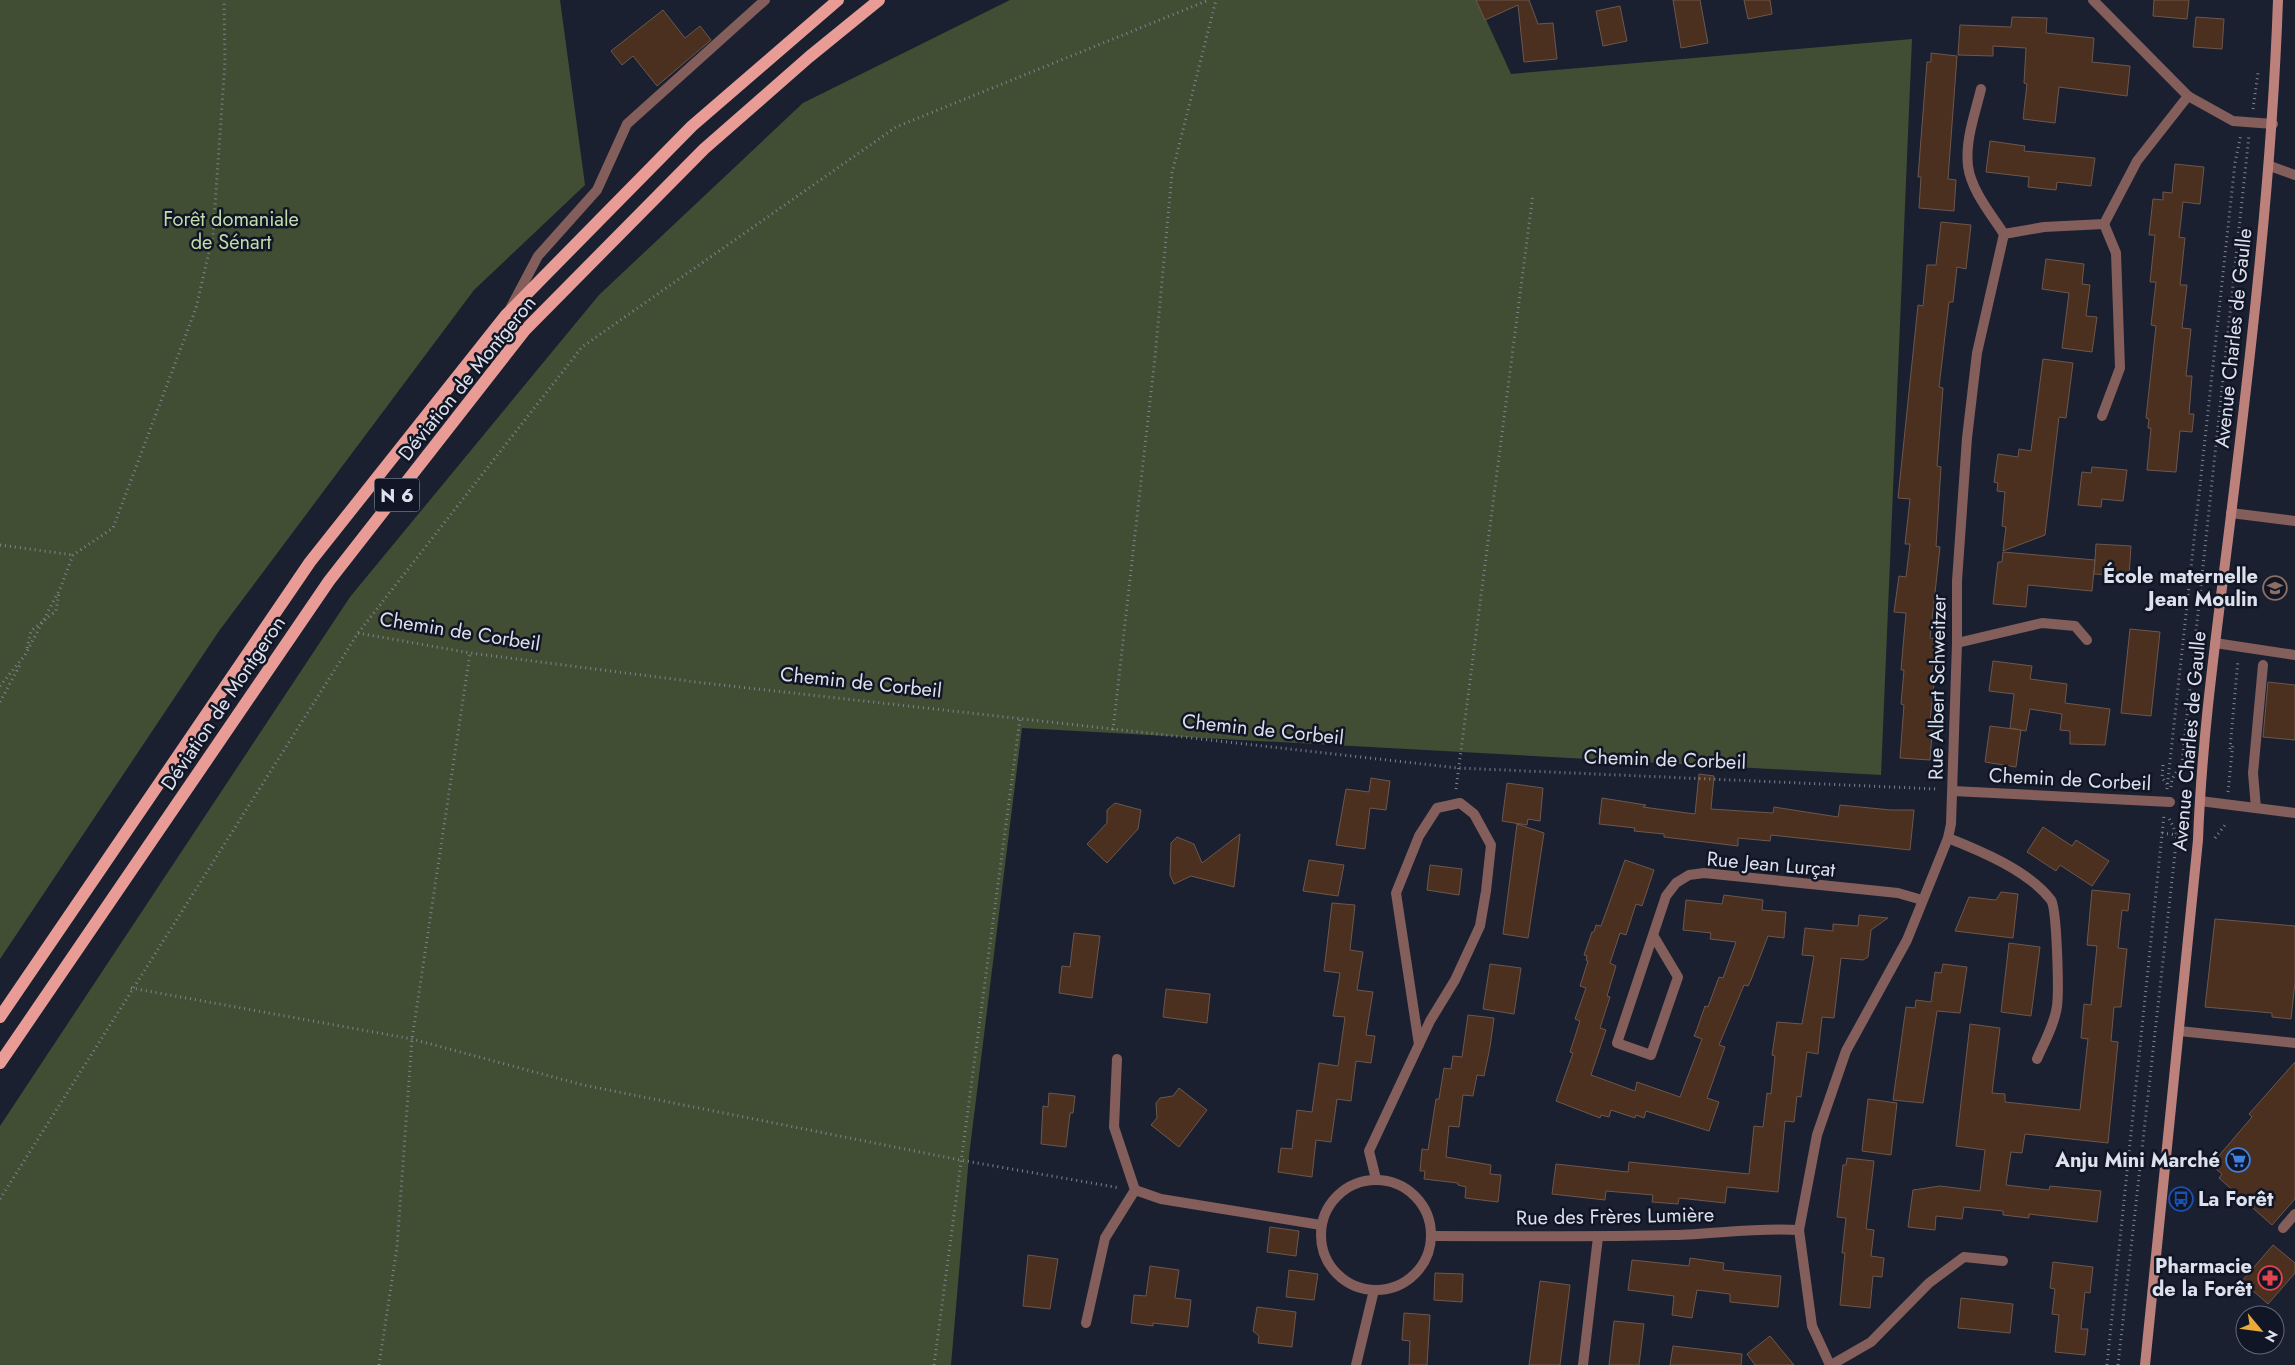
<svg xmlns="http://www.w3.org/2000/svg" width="2295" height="1365" viewBox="0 0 2295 1365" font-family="Jost,sans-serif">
	<rect width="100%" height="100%" fill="#1a2030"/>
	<g fill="#414e33">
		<path d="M 0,0 L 560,0 L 585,185 L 474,290 L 219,631 L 0,959 Z"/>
		<path d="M 1010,0 L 1477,0 L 1511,74 L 1912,39 L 1881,775 L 1022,728 L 969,1156 L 951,1365 L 0,1365 L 0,1126 L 350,597 L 599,295 L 803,103 Z"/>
	</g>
	<g fill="#4b2f1f" stroke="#6c574d">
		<path d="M 1476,0 L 1529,0 L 1538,24 L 1553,23 L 1557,59 L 1524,62 L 1518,5 L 1485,20 Z"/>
		<path d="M 1673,0 L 1700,0 L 1708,43 L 1681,48 Z"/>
		<path d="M 1744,0 L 1770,0 L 1772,14 L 1748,19 Z"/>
		<path d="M 2154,0 L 2189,0 L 2187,19 L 2153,16 Z"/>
		<path d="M 1620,6 L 1627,41 L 1603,46 L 1596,11 Z"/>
		<path d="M 663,10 L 685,38 L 700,26 L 711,40 L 657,86 L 633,56 L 622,65 L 611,51 Z"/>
		<path d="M 2012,17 L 2047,18 L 2046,33 L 2094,38 L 2092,62 L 2130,66 L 2127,96 L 2059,87 L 2055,123 L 2023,119 L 2027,84 L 2024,83 L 2026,48 L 1993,46 L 1993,56 L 1958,55 L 1960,25 L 2011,27 Z"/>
		<path d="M 2196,17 L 2224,19 L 2222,49 L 2193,47 Z"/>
		<path d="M 1931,53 L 1957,56 L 1948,179 L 1956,180 L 1954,211 L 1919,208 L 1921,177 L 1918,177 L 1927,62 L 1931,62 Z"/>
		<path d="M 1990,141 L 2025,146 L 2024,151 L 2095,158 L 2091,186 L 2057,182 L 2056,190 L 2028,187 L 2029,177 L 1986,172 Z"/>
		<path d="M 2175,164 L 2204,167 L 2200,204 L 2183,202 L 2179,237 L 2185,238 L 2180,285 L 2187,285 L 2182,328 L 2191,329 L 2186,376 L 2192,376 L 2189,414 L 2194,414 L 2192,432 L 2180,431 L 2176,472 L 2147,470 L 2151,428 L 2148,428 L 2149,419 L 2146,418 L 2156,326 L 2151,325 L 2156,282 L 2150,282 L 2155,235 L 2149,235 L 2153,199 L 2163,200 L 2163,192 L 2172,193 Z"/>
		<path d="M 1941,222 L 1971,225 L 1966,269 L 1957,267 L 1953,302 L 1949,302 L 1939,387 L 1943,388 L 1937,466 L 1941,467 L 1936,546 L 1940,547 L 1930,638 L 1935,639 L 1932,673 L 1935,673 L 1930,722 L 1933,722 L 1930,760 L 1900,758 L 1904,705 L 1901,704 L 1904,670 L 1901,670 L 1906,613 L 1894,612 L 1899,576 L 1906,577 L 1910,544 L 1905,544 L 1910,499 L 1898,498 L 1918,305 L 1923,306 L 1927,265 L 1936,265 Z"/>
		<path d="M 2046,259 L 2084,264 L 2082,284 L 2090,285 L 2086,316 L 2097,317 L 2092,352 L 2062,348 L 2069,293 L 2042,289 Z"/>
		<path d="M 2043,359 L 2073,363 L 2066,418 L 2059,417 L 2045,535 L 2003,551 L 2006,527 L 2002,526 L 2005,492 L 1997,491 L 1998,483 L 1994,482 L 1998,454 L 2018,457 L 2019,449 L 2031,451 Z"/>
		<path d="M 2092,467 L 2127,470 L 2123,501 L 2102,499 L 2101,507 L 2078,505 L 2082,472 L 2091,473 Z"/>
		<path d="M 2096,544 L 2131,546 L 2129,576 L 2094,574 Z"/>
		<path d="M 2003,552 L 2095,560 L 2092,591 L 2028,585 L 2026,607 L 1993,604 L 1998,562 L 2002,562 Z"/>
		<path d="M 2130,629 L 2160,632 L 2151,716 L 2121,713 Z"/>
		<path d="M 1993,661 L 2032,666 L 2030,679 L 2067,684 L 2065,703 L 2110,709 L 2105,745 L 2070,744 L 2070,731 L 2060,730 L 2062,714 L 2030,709 L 2026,731 L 2010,728 L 2014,694 L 1989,691 Z"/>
		<path d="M 2268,682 L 2295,685 L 2295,740 L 2263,737 Z"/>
		<path d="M 1990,726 L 2021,730 L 2016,767 L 1985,762 Z"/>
		<path d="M 1699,774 L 1714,776 L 1711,809 L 1773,813 L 1774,807 L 1838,817 L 1840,805 L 1891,810 L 1914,810 L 1910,850 L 1771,835 L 1770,841 L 1738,838 L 1738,846 L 1664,837 L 1664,834 L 1634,831 L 1635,828 L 1599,824 L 1602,798 L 1646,805 L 1643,807 L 1695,814 Z"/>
		<path d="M 1371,778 L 1390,781 L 1386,810 L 1370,808 L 1365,849 L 1336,845 L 1346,789 L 1369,792 Z"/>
		<path d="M 1507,783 L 1543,788 L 1540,821 L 1528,819 L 1527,825 L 1502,821 Z"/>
		<path d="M 1115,803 L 1141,810 L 1138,829 L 1107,863 L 1087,844 L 1107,823 L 1107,810 Z"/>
		<path d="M 1517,824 L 1544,833 L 1528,938 L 1503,934 Z"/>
		<path d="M 2043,827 L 2072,846 L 2076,840 L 2109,861 L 2092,886 L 2060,865 L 2056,871 L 2027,852 Z"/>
		<path d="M 1240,834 L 1234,887 L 1191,876 L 1174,884 L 1170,875 L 1171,843 L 1177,837 L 1194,844 L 1202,863 Z"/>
		<path d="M 1309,860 L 1344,865 L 1338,896 L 1303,891 Z"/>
		<path d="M 1625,860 L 1654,870 L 1642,906 L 1636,904 L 1626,935 L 1620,933 L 1610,963 L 1616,966 L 1607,996 L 1610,997 L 1600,1028 L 1606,1030 L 1591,1075 L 1635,1091 L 1637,1082 L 1680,1097 L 1702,1039 L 1694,1036 L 1697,1029 L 1705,1006 L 1708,1007 L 1719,977 L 1723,978 L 1736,942 L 1710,939 L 1711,933 L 1683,930 L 1686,900 L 1722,904 L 1724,895 L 1763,900 L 1762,910 L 1786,912 L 1784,938 L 1768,936 L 1751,980 L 1748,986 L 1744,985 L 1719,1045 L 1725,1047 L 1707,1098 L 1719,1102 L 1709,1131 L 1646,1111 L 1644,1118 L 1636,1115 L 1635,1118 L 1611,1110 L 1609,1117 L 1601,1115 L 1600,1118 L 1556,1101 L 1573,1053 L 1570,1052 L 1580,1021 L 1575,1019 L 1586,988 L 1580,986 L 1588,961 L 1586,960 L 1587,956 L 1584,955 L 1592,932 L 1594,932 L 1596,925 L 1601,926 Z"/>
		<path d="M 1430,865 L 1462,869 L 1459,895 L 1427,890 Z"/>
		<path d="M 2092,890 L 2130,894 L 2128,911 L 2122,910 L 2118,948 L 2127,949 L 2121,1007 L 2114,1007 L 2111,1041 L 2118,1042 L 2108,1143 L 2025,1134 L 2022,1153 L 2011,1152 L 2006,1185 L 2049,1190 L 2050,1186 L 2101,1191 L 2097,1222 L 2029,1214 L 2029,1218 L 2003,1215 L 2003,1211 L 1964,1207 L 1962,1219 L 1936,1216 L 1935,1230 L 1908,1227 L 1913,1190 L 1940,1186 L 1980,1191 L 1985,1150 L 1956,1146 L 1970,1024 L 2000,1028 L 1992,1093 L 2005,1094 L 2005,1102 L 2080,1110 L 2088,1039 L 2081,1038 L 2084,1004 L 2091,1005 L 2097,946 L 2087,945 Z"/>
		<path d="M 2001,892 L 2018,894 L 2013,938 L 1955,931 L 1969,897 L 1996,900 Z"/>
		<path d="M 1332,903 L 1355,905 L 1350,950 L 1363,952 L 1357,990 L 1373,992 L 1366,1035 L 1375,1036 L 1371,1063 L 1356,1061 L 1351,1101 L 1337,1099 L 1331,1142 L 1316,1140 L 1312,1177 L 1278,1172 L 1281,1148 L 1292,1149 L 1297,1110 L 1312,1112 L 1319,1063 L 1338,1066 L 1345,1017 L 1333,1016 L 1340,973 L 1324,971 Z"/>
		<path d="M 1859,915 L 1888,918 L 1871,930 L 1868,957 L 1863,960 L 1841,958 L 1834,1018 L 1822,1017 L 1818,1054 L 1807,1052 L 1801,1097 L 1797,1096 L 1794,1122 L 1785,1121 L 1778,1192 L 1727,1187 L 1725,1203 L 1679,1198 L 1678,1204 L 1652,1202 L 1653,1195 L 1606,1191 L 1605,1200 L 1552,1194 L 1556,1164 L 1628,1172 L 1629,1162 L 1749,1174 L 1754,1126 L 1763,1127 L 1767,1093 L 1771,1094 L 1775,1056 L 1772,1055 L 1777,1022 L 1802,1024 L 1814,956 L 1802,955 L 1805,928 L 1833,931 L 1833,924 L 1858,926 Z"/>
		<path d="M 2215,919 L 2295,926 L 2295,982 L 2291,1019 L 2272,1017 L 2272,1013 L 2205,1007 Z"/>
		<path d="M 1074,933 L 1100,936 L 1092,998 L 1059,993 L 1062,966 L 1070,967 Z"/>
		<path d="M 2009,943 L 2040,947 L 2031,1016 L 2001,1012 Z"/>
		<path d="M 1490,964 L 1521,968 L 1514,1014 L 1483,1009 Z"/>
		<path d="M 1943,964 L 1967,967 L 1960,1013 L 1937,1011 L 1923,1103 L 1893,1100 L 1906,1007 L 1915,1008 L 1916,1000 L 1931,1002 L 1935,972 L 1941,973 Z"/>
		<path d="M 1166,989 L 1210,994 L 1207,1023 L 1163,1017 Z"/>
		<path d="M 1468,1015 L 1494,1018 L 1490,1047 L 1484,1076 L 1477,1075 L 1473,1096 L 1463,1095 L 1459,1127 L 1449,1126 L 1446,1157 L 1491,1165 L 1490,1174 L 1501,1175 L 1498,1202 L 1465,1198 L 1466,1187 L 1458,1185 L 1458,1183 L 1424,1179 L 1425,1171 L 1420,1171 L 1422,1149 L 1428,1150 L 1436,1099 L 1439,1099 L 1444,1068 L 1451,1069 L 1453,1056 L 1462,1057 Z"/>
		<path d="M 2295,1062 L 2295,1199 L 2272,1225 L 2219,1178 L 2222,1174 L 2211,1165 L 2252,1117 L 2249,1114 Z"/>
		<path d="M 1179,1088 L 1207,1110 L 1179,1147 L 1151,1125 L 1157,1118 L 1156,1103 L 1160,1098 L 1173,1096 Z"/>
		<path d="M 1049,1093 L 1075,1096 L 1073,1113 L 1070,1113 L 1066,1147 L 1041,1144 L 1043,1106 L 1048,1107 Z"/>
		<path d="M 1868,1099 L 1897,1103 L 1891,1155 L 1862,1151 Z"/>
		<path d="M 1847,1158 L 1874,1161 L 1866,1229 L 1874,1230 L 1871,1256 L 1884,1258 L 1882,1277 L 1873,1276 L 1870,1308 L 1840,1305 L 1845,1253 L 1842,1253 L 1846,1218 L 1837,1217 L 1843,1165 L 1846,1165 Z"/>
		<path d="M 1270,1227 L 1299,1231 L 1296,1256 L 1267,1252 Z"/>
		<path d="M 2273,1245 L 2295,1263 L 2295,1273 L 2268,1304 L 2242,1281 Z"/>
		<path d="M 1028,1255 L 1058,1259 L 1050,1309 L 1023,1306 Z"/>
		<path d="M 1690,1258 L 1724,1263 L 1723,1270 L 1781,1276 L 1778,1307 L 1730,1302 L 1730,1294 L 1697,1290 L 1692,1318 L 1672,1315 L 1674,1296 L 1628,1290 L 1632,1260 L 1689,1266 Z"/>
		<path d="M 2053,1262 L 2093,1267 L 2090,1293 L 2085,1292 L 2081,1329 L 2088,1329 L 2085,1355 L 2055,1352 L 2059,1315 L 2052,1314 L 2055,1289 L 2050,1288 Z"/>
		<path d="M 1150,1266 L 1179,1270 L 1175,1298 L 1191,1300 L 1188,1327 L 1153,1323 L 1153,1326 L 1131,1323 L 1134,1295 L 1146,1296 Z"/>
		<path d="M 1289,1270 L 1318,1274 L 1314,1300 L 1286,1297 Z"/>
		<path d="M 1435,1273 L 1463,1274 L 1462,1302 L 1434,1300 Z"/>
		<path d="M 1540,1281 L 1570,1285 L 1560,1365 L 1529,1365 Z"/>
		<path d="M 1961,1298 L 2013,1304 L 2010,1333 L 1958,1328 Z"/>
		<path d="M 1257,1307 L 1296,1312 L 1292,1347 L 1258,1343 L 1259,1336 L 1253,1331 Z"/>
		<path d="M 1404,1313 L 1430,1315 L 1427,1365 L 1409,1365 L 1410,1341 L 1402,1340 Z"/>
		<path d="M 1614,1321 L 1644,1324 L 1639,1365 L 1609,1365 Z"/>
		<path d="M 1770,1336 L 1794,1365 L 1755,1365 L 1747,1354 Z"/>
		<path d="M 1673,1346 L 1742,1354 L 1741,1365 L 1670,1365 Z"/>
	</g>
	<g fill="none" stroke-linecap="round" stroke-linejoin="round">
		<g stroke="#7f8491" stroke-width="3" stroke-dasharray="1 4" stroke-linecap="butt">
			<path d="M 2253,109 L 2258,73"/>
			<path d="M 0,545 L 73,555"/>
			<path d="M 358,633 L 470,653 L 704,683 L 1458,768 L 1937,789"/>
			<path d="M 27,648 L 31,631 L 56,611 L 59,592"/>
			<path d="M 0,686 L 25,655 L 60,589 L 73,555 L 113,528 L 196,308 L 213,235 L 225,61 L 224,0"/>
			<path d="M 0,702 L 21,663"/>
			<path d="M 1113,730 L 1155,357 L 1172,173 L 1216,0"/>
			<path d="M 2230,749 L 2238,660"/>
			<path d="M 2163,765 L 2162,778 L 2167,784"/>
			<path d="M 2171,787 L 2172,779 L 2182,763 L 2249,135"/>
			<path d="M 1456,789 L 1533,194"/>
			<path d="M 2167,789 L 2235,163 L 2241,134"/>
			<path d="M 2228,792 L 2233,743"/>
			<path d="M 2162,833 L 2184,836"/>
			<path d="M 2215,838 L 2225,825"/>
			<path d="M 131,988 L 412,1039 L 583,1085 L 960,1160 L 1120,1188"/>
			<path d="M 0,1199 L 358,633 L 582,347 L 896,127 L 1209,0"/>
			<path d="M 379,1365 L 397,1247 L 412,1039 L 470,653"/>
			<path d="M 934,1365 L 1020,719"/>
			<path d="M 2107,1365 L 2164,815"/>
			<path d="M 2118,1365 L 2177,835 L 2168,816"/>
		</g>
		<g stroke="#835e5b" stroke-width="10">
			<path d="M 511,307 L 538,256 L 597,190 L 627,124 L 765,0"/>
			<path d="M 2231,513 L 2295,521"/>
			<path d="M 2215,643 L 2295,655"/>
			<path d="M 2256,808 L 2253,773 L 2263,665"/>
			<path d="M 2179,1031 L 2295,1043"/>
		</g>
		<g stroke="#835e5b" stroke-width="10">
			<path d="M 2093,0 L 2188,96 L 2233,121 L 2273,124"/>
			<path d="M 1981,89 C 1975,114 1965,140 1968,166 C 1971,190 1991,214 2004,234"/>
			<path d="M 2270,166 L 2295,175"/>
			<path d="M 2102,416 L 2120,368 L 2116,253 L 2104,224"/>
			<path d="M 1957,643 L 2042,623 L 2075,626 L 2087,640"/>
			<path d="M 1953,791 L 2170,802"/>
			<path d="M 2200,801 L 2295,813"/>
			<path d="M 1948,838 C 1981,851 2029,871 2051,900 C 2057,909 2059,991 2057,1006 C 2055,1023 2044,1043 2037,1059"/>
			<path d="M 1653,935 L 1678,977 L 1651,1055 L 1617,1043 L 1666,896 L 1676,883 L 1689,875 L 1704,873 L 1898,893 L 1922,900"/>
			<path d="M 1376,1179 L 1369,1151 L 1430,1021 L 1455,980 L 1480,926 L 1486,891 L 1491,845 L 1474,814 L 1460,803 L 1437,808 L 1419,836 L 1396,893 L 1419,1045"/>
			<circle cx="1376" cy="1235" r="55"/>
			<path d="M 1135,1190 L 1161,1199 L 1321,1225"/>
			<path d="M 2283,1228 L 2295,1214"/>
			<path d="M 1431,1236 C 1512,1236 1593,1237 1674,1235 C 1716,1234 1757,1227 1799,1230"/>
			<path d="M 1086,1323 L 1105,1238 L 1135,1190 L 1114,1127 L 1117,1059"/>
			<path d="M 1356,1365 L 1374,1290"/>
			<path d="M 1583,1365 L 1598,1237"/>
			<path d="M 1830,1365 L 1812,1326 L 1799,1230 L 1817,1135 L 1846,1051 L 1907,940 L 1948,838 L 1951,824 L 1957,643 L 1957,581 L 1967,438 L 1977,353 L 2004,234 L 2044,227 L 2104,224 L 2137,161 L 2188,96"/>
			<path d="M 1831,1365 L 1871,1342 L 1929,1283 L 1964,1257 L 2003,1261"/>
		</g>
		<path stroke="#bc817b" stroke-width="10" d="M 2145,1365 L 2198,840 C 2202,731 2218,623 2231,515 C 2252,344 2272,172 2278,0"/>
		<g stroke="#e89c95" stroke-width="12">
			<path d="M 0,1017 L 310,562 L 506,315 L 692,126 L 838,0"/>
			<path d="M 0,1063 L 329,581 L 525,330 L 704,149 L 809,57 L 879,0"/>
		</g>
	</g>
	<defs>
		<g id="school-ring" transform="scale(1.25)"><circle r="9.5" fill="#111626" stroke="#8d6e63" stroke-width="1.5"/><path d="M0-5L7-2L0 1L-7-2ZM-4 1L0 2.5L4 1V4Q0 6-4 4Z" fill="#8d6e63"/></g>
		<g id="supermarket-ring" transform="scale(1.25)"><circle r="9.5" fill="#111626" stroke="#3f7fe0" stroke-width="1.5"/><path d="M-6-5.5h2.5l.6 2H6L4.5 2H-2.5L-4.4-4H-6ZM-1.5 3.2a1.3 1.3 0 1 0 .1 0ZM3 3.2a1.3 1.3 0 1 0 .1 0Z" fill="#3f7fe0"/></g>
		<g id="bus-ring" transform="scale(1.25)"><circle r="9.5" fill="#111626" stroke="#1a4fb4" stroke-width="1.5"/><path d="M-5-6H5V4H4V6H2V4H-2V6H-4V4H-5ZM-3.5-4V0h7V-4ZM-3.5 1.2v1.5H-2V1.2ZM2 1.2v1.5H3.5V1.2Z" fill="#1a4fb4"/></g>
		<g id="pharmacy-ring" transform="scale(1.25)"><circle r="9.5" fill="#111626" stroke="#e0444e" stroke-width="1.5"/><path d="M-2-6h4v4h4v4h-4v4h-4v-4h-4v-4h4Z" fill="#e0444e"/></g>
	</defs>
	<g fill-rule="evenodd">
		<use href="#school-ring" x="2275" y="588"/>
		<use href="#supermarket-ring" x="2238" y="1160"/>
		<use href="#bus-ring" x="2181" y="1199"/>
		<use href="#pharmacy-ring" x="2270" y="1278"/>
	</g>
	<g text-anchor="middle" stroke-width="5" stroke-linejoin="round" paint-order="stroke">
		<rect fill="#111626" stroke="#a0a4b1" stroke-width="1" x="374.5" y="478.5" width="45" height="33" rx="4"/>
		<g font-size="19" font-weight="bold" fill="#dde1ec">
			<text x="397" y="502">N 6</text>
		</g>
		<g font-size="20" fill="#c2dda7" stroke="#111626">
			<text x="231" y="226">Forêt domaniale<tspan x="231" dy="23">de Sénart</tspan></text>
		</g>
		<g font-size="20" fill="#dde1ec" stroke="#111626">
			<text transform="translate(2233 338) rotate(-84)" y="7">Avenue Charles de Gaulle</text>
			<text transform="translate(467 378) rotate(-51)" y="7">Déviation de Montgeron</text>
			<text transform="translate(460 631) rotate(9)" y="7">Chemin de Corbeil</text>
			<text transform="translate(861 682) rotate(6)" y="7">Chemin de Corbeil</text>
			<text transform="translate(1937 687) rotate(-89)" y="7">Rue Albert Schweitzer</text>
			<text transform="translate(223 703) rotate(-56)" y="7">Déviation de Montgeron</text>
			<text transform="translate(1263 729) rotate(6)" y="7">Chemin de Corbeil</text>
			<text transform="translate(2189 741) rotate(-85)" y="7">Avenue Charles de Gaulle</text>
			<text transform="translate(1665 759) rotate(2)" y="7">Chemin de Corbeil</text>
			<text transform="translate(2070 779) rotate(3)" y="7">Chemin de Corbeil</text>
			<text transform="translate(1771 864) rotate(5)" y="7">Rue Jean Lurçat</text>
			<text transform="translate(1615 1216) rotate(-1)" y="7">Rue des Frères Lumière</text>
		</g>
		<g font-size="20" font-weight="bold" fill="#dde1ec" stroke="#111626" text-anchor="end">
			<text x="2258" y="583">École maternelle<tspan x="2258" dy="23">Jean Moulin</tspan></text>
			<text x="2220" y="1167">Anju Mini Marché</text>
			<text x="2198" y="1206" text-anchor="start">La Forêt</text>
			<text x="2252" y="1273">Pharmacie<tspan x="2252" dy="23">de la Forêt</tspan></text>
		</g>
	</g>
	<g transform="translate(2260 1330) rotate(119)"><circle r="24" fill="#111626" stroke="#636775"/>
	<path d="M0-4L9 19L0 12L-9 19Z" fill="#eaaa39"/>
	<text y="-8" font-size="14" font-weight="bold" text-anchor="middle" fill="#dde1ec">N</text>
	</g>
</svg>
